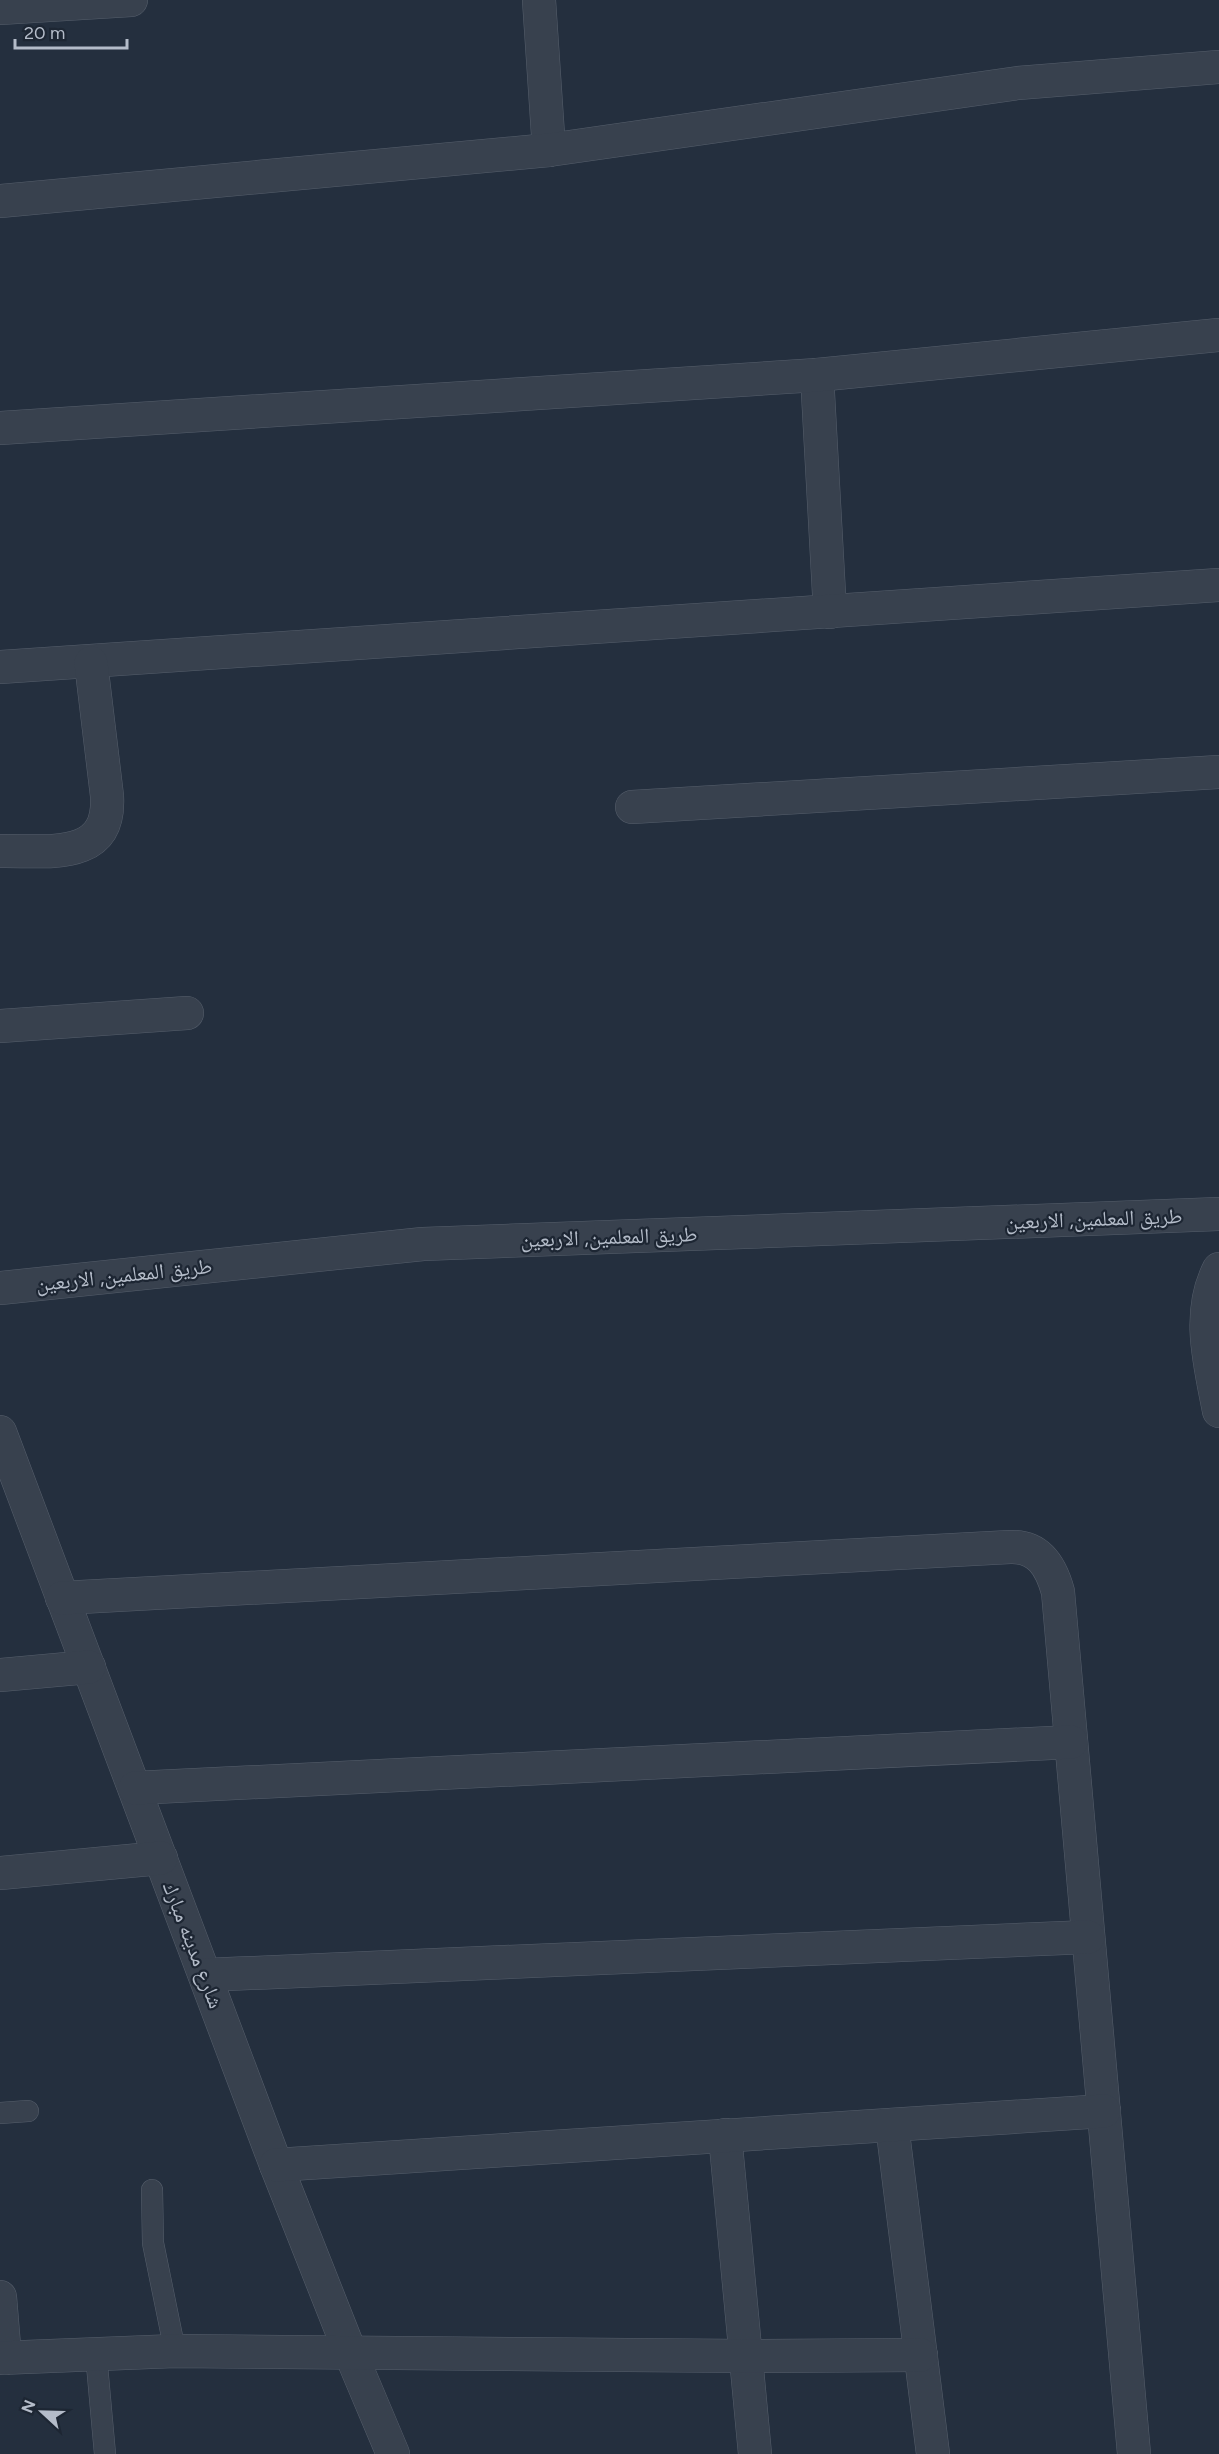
<svg xmlns="http://www.w3.org/2000/svg" width="1219" height="2454" viewBox="0 0 1219 2454" font-family="Figtree,'Noto Naskh Arabic',sans-serif">
	<rect width="100%" height="100%" fill="#242f3e"/>
	<g fill="none" stroke-linecap="round" stroke-linejoin="round">
		<g stroke="#565f6c" stroke-width="22">
			<g id="service">
				<path d="M 0,2113 L 28,2111"/>
				<path d="M 152,2190 L 153,2243 L 175,2351"/>
				<path d="M 96,2354 L 105,2454"/>
			</g>
		</g>
		<g stroke="#565f6c" stroke-width="34">
			<g id="minor">
				<path d="M 539,0 L 549,150"/>
				<path d="M 0,8 L 131,0"/>
				<path d="M 0,201 L 549,150 L 1018,83 L 1219,67"/>
				<path d="M 817,375 L 830,612"/>
				<path d="M 0,428 L 817,375 L 1219,335"/>
				<path d="M 0,667 L 1219,585"/>
				<path d="M 632,807 L 1219,772"/>
				<path d="M 0,851 C 46,850 111,863 107,796 L 91,663"/>
				<path d="M 0,1026 L 187,1013"/>
				<path d="M 1219,1269 C 1196,1313 1210,1364 1219,1411"/>
				<path d="M 0,1288 L 423,1244 L 1219,1214"/>
				<path d="M 0,1432 L 276,2165 L 350,2352 L 393,2454"/>
				<path d="M 62,1598 L 1010,1547 C 1039,1546 1051,1566 1058,1592 L 1134,2454"/>
				<path d="M 0,1675 L 89,1667"/>
				<path d="M 135,1788 L 1071,1742"/>
				<path d="M 0,1873 L 161,1858"/>
				<path d="M 205,1975 L 1088,1937"/>
				<path d="M 892,2125 L 933,2454"/>
				<path d="M 725,2135 L 755,2454"/>
				<path d="M 276,2165 L 1104,2111"/>
				<path d="M 0,2297 L 5,2358"/>
				<path d="M 0,2358 L 175,2351 L 747,2356 L 921,2355"/>
			</g>
		</g>
		<use href="#service" stroke="#38414e" stroke-width="21"/>
		<use href="#minor" stroke="#38414e" stroke-width="33"/>
	</g>
	<g text-anchor="middle" stroke-width="4.5" stroke-linejoin="round" paint-order="stroke">
		<g font-size="21" fill="#b4bcc9" stroke="#1d2633">
			<text transform="translate(1094 1219) rotate(-2)" y="7">طريق المعلمين, الاربعين</text>
			<text transform="translate(609 1237) rotate(-2)" y="7">طريق المعلمين, الاربعين</text>
			<text transform="translate(124 1275) rotate(-6)" y="7">طريق المعلمين, الاربعين</text>
			<text transform="translate(193 1945) rotate(69)" y="7">شارع مدينه مبارك</text>
		</g>
	</g>
	<g transform="translate(42 2412) rotate(292)" stroke="#1d2633" stroke-width="4.5" paint-order="stroke">
	<path d="M0-4.5L10 22L0 15L-10 22Z" fill="#b4bcc9"/>
	<text y="-9" font-size="16" font-weight="bold" text-anchor="middle" fill="#b4bcc9">N</text>
	</g>
	<path d="M15 39v9h112v-9" fill="none" stroke="#b4bcc9" stroke-width="3"/>
	<text x="24" y="39" font-size="18" fill="#b4bcc9" stroke="#1d2633" stroke-width="4.5" paint-order="stroke">20 m</text>
</svg>
